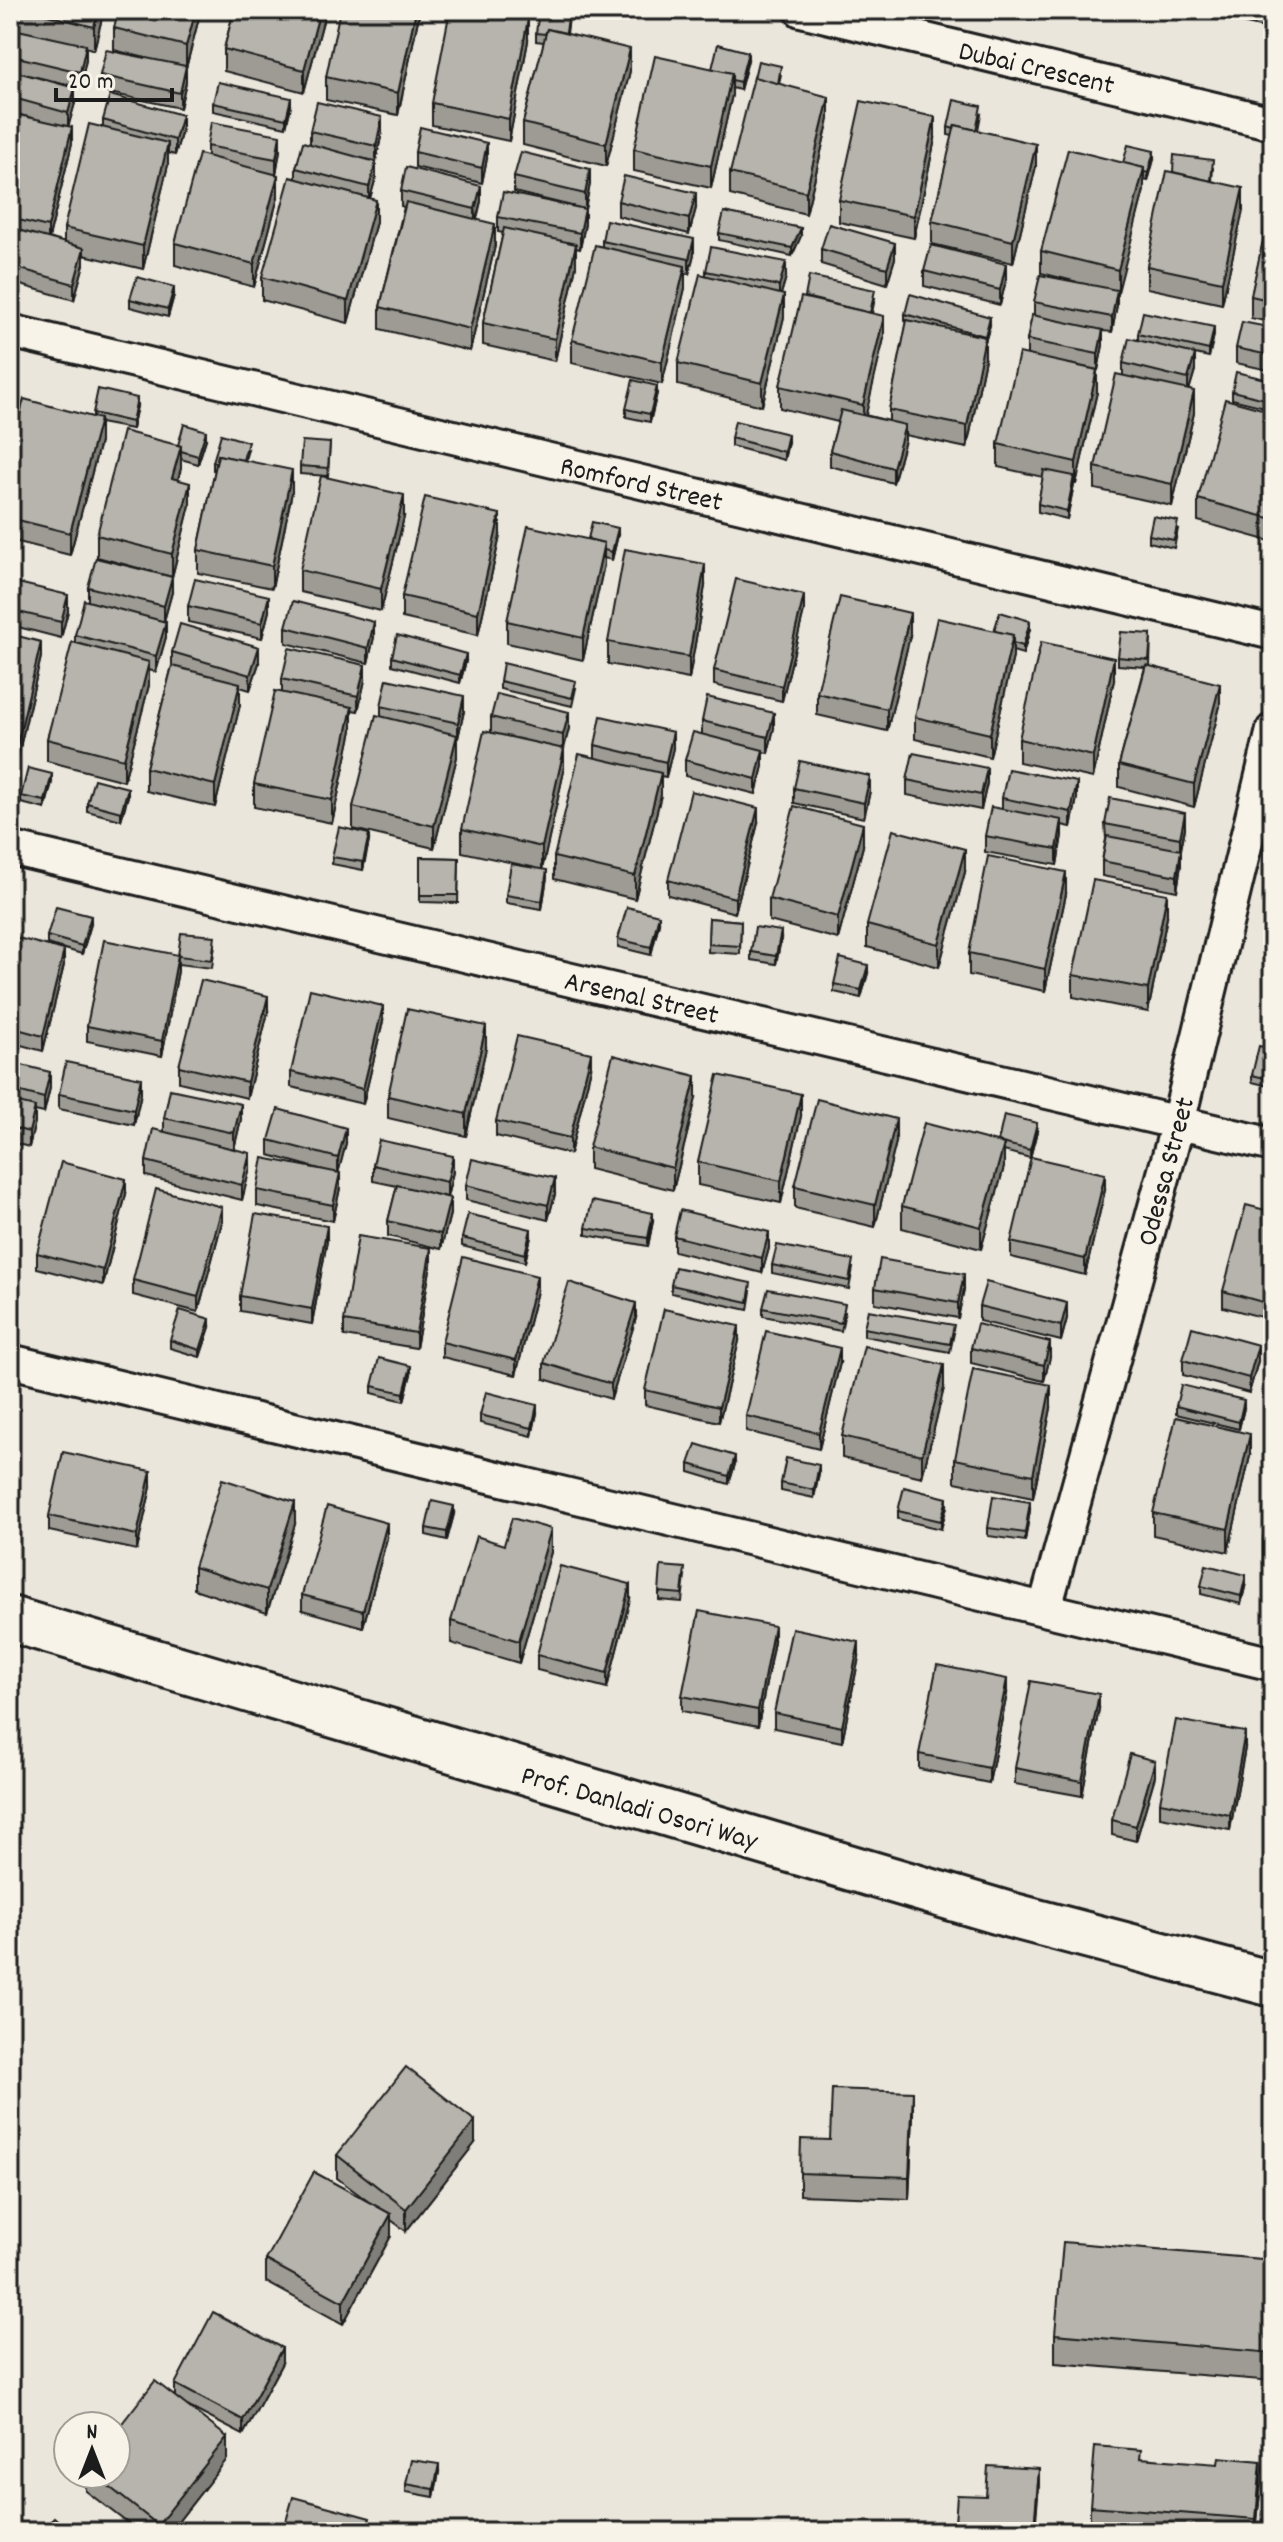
<svg xmlns="http://www.w3.org/2000/svg" width="1283" height="2542" viewBox="0 0 1283 2542" font-family="Dekko,sans-serif">
	<rect width="100%" height="100%" fill="#eae6dc"/>
	<filter id="ink" filterUnits="userSpaceOnUse"><feTurbulence type="fractalNoise" baseFrequency=".0125" numOctaves="2"/><feDisplacementMap in="SourceGraphic" scale="16" xChannelSelector="R" yChannelSelector="G"/><feConvolveMatrix kernelMatrix="1 2 1 2 8 2 1 2 1" color-interpolation-filters="sRGB"/></filter>
	<g filter="url(#ink)">
		<g fill="none" stroke-linecap="round" stroke-linejoin="round">
			<g stroke="#1c1c1c" stroke-width="38">
				<g id="street">
					<path d="M 801,10 L 1273,123"/>
					<path d="M 10,331 L 1273,633"/>
					<path d="M 10,848 L 1273,1145"/>
					<path d="M 10,1361 L 1273,1664"/>
					<path d="M 1045,1608 L 1178,1123 L 1273,730"/>
				</g>
			</g>
			<g stroke="#1c1c1c" stroke-width="50">
				<path id="secondary" d="M 10,1619 L 1010,1915 L 1273,1984"/>
			</g>
			<use href="#street" stroke="#f7f3e8" stroke-width="32"/>
			<use href="#secondary" stroke="#f7f3e8" stroke-width="44"/>
		</g>
		<g fill="#9d9b94" stroke="#1c1c1c" stroke-width="2">
			<path d="M 13,10 L 104,10 L 94,50 L 86,47 L 86,60 L 80,87 L 23,74 L 75,103 L 68,126 L 72,143 L 49,238 L 64,243 L 64,228 L 103,127 L 103,120 L 182,130 L 175,155 L 168,153 L 168,165 L 143,269 L 84,255 L 84,264 L 74,300 L 10,282 L 10,257 L 16,235 L 10,234 L 10,113 L 31,118 L 10,112 L 10,70 L 13,71 L 13,56 L 18,30 L 13,28 Z"/>
			<path d="M 119,10 L 201,10 L 186,68 L 186,82 L 180,108 L 100,91 L 100,75 L 145,58 L 114,50 L 114,28 Z"/>
			<path d="M 234,10 L 326,10 L 304,92 L 224,71 L 224,49 Z"/>
			<path d="M 419,10 L 419,15 L 398,115 L 326,100 L 326,77 Z"/>
			<path d="M 570,10 L 567,34 L 630,71 L 606,166 L 523,145 L 523,123 L 544,42 L 536,41 L 536,33 Z"/>
			<path d="M 1186,10 L 1206,10 L 1205,14 Z"/>
			<path d="M 1224,10 L 1273,10 L 1273,30 L 1224,19 Z"/>
			<path d="M 528,41 L 509,141 L 432,125 L 432,103 Z"/>
			<path d="M 748,60 L 740,90 L 732,88 L 732,95 L 711,188 L 634,171 L 634,149 L 712,69 Z"/>
			<path d="M 781,74 L 779,84 L 829,119 L 806,214 L 730,195 L 730,173 Z"/>
			<path d="M 213,103 L 291,106 L 286,127 L 213,111 Z"/>
			<path d="M 981,114 L 978,130 L 1036,166 L 1013,263 L 932,244 L 932,221 L 953,136 L 948,135 L 948,127 Z"/>
			<path d="M 310,131 L 382,132 L 376,161 L 360,158 L 376,177 L 370,198 L 376,222 L 348,323 L 262,300 L 262,277 L 296,179 L 296,168 L 310,144 Z"/>
			<path d="M 935,139 L 914,238 L 839,222 L 839,200 Z"/>
			<path d="M 207,146 L 280,150 L 276,174 L 278,197 L 254,287 L 175,265 L 175,243 L 207,156 Z"/>
			<path d="M 415,152 L 487,158 L 482,183 L 415,167 Z"/>
			<path d="M 1154,159 L 1148,181 L 1144,180 L 1144,190 L 1117,292 L 1117,305 L 1112,332 L 1103,331 L 1103,345 L 1098,370 L 1069,364 L 1097,392 L 1076,484 L 1074,484 L 1067,519 L 1038,512 L 1038,504 L 1043,477 L 998,467 L 998,444 L 1027,354 L 1027,340 L 1034,316 L 1034,302 L 1074,281 L 1041,273 L 1041,251 L 1123,163 Z"/>
			<path d="M 1213,168 L 1212,181 L 1243,210 L 1222,304 L 1147,288 L 1147,266 L 1173,172 Z"/>
			<path d="M 514,177 L 590,184 L 585,209 L 585,224 L 580,249 L 576,248 L 576,266 L 555,361 L 483,345 L 483,323 L 503,233 L 498,232 L 498,217 L 584,209 L 514,192 Z"/>
			<path d="M 401,191 L 481,201 L 477,219 L 495,246 L 470,351 L 380,329 L 380,307 L 404,207 L 401,206 Z"/>
			<path d="M 1273,198 L 1273,323 L 1251,318 L 1251,296 Z"/>
			<path d="M 618,201 L 696,208 L 689,234 L 618,216 Z"/>
			<path d="M 719,233 L 801,236 L 792,256 L 719,240 Z"/>
			<path d="M 602,241 L 694,254 L 689,274 L 685,274 L 685,288 L 662,384 L 572,363 L 572,340 L 602,246 Z"/>
			<path d="M 821,249 L 895,258 L 887,284 L 821,264 Z"/>
			<path d="M 706,271 L 786,277 L 781,294 L 784,317 L 762,406 L 678,385 L 678,363 L 706,276 Z"/>
			<path d="M 924,271 L 1006,280 L 1000,305 L 924,286 Z"/>
			<path d="M 174,295 L 168,317 L 130,307 L 130,299 Z"/>
			<path d="M 805,297 L 875,298 L 872,313 L 884,338 L 865,415 L 889,421 L 889,410 L 907,322 L 905,321 L 905,314 L 990,325 L 985,342 L 985,359 L 967,448 L 905,435 L 905,440 L 893,483 L 830,466 L 830,451 L 838,422 L 780,408 L 780,386 Z"/>
			<path d="M 1273,328 L 1273,371 L 1236,363 L 1236,348 Z"/>
			<path d="M 1138,334 L 1214,335 L 1209,357 L 1195,354 L 1195,370 L 1189,390 L 1194,413 L 1172,506 L 1095,489 L 1095,467 L 1123,375 L 1123,363 L 1138,340 Z"/>
			<path d="M 1273,381 L 1273,409 L 1232,399 L 1232,391 Z"/>
			<path d="M 657,393 L 650,422 L 626,417 L 626,409 Z"/>
			<path d="M 137,406 L 132,429 L 100,423 L 100,442 L 70,555 L 10,540 L 10,452 L 93,417 L 93,413 Z"/>
			<path d="M 1273,412 L 1273,542 L 1198,521 L 1198,499 Z"/>
			<path d="M 731,438 L 788,442 L 784,460 L 731,446 Z"/>
			<path d="M 206,439 L 198,464 L 181,459 L 181,468 L 178,480 L 190,505 L 172,577 L 97,557 L 97,535 L 178,445 Z"/>
			<path d="M 330,443 L 328,476 L 300,474 L 300,466 Z"/>
			<path d="M 248,449 L 245,460 L 292,492 L 272,588 L 198,573 L 198,550 L 215,470 L 213,470 L 213,462 Z"/>
			<path d="M 404,517 L 381,611 L 300,592 L 300,570 Z"/>
			<path d="M 1178,529 L 1174,548 L 1149,542 L 1149,535 Z"/>
			<path d="M 618,535 L 612,560 L 604,558 L 604,565 L 583,660 L 507,643 L 507,621 L 588,539 Z"/>
			<path d="M 500,536 L 478,635 L 402,618 L 402,596 Z"/>
			<path d="M 10,581 L 68,611 L 61,638 L 10,625 Z"/>
			<path d="M 705,586 L 689,679 L 608,664 L 608,642 Z"/>
			<path d="M 88,587 L 172,592 L 164,621 L 166,637 L 156,672 L 149,670 L 149,685 L 124,781 L 47,761 L 47,739 L 75,643 L 75,635 L 88,601 Z"/>
			<path d="M 188,606 L 269,611 L 262,638 L 188,622 Z"/>
			<path d="M 804,611 L 782,701 L 714,685 L 714,670 Z"/>
			<path d="M 286,627 L 374,637 L 368,663 L 286,643 Z"/>
			<path d="M 1030,629 L 1023,654 L 1013,651 L 1013,657 L 990,757 L 915,739 L 915,717 L 994,631 Z"/>
			<path d="M 10,634 L 41,657 L 16,764 L 10,763 Z"/>
			<path d="M 1151,634 L 1150,666 L 1220,706 L 1194,807 L 1119,787 L 1119,765 L 1145,667 L 1118,665 L 1118,657 Z"/>
			<path d="M 910,636 L 887,731 L 817,715 L 817,693 Z"/>
			<path d="M 172,652 L 259,663 L 250,690 L 240,687 L 240,705 L 215,807 L 146,791 L 146,768 L 172,666 Z"/>
			<path d="M 392,657 L 466,661 L 460,683 L 392,665 Z"/>
			<path d="M 282,679 L 365,680 L 358,711 L 352,710 L 352,730 L 332,823 L 254,807 L 254,784 L 282,692 Z"/>
			<path d="M 1114,680 L 1093,778 L 1019,762 L 1019,739 Z"/>
			<path d="M 500,681 L 576,688 L 572,706 L 500,689 Z"/>
			<path d="M 381,706 L 464,711 L 458,738 L 457,738 L 457,757 L 434,848 L 353,829 L 353,807 L 381,716 Z"/>
			<path d="M 491,717 L 569,728 L 564,749 L 564,771 L 542,869 L 547,877 L 542,909 L 506,903 L 506,895 L 532,867 L 462,852 L 462,829 L 491,733 Z"/>
			<path d="M 702,721 L 774,728 L 768,753 L 763,752 L 763,766 L 756,794 L 685,776 L 685,760 L 702,734 Z"/>
			<path d="M 595,745 L 673,748 L 666,777 L 661,776 L 661,795 L 635,899 L 554,879 L 554,857 L 595,757 Z"/>
			<path d="M 907,780 L 987,783 L 981,810 L 907,795 Z"/>
			<path d="M 52,782 L 45,809 L 21,803 L 21,796 Z"/>
			<path d="M 794,788 L 870,791 L 864,818 L 794,803 Z"/>
			<path d="M 128,796 L 121,820 L 87,811 L 87,803 Z"/>
			<path d="M 1002,798 L 1077,798 L 1071,827 L 1062,825 L 1062,835 L 1057,865 L 985,852 L 985,836 L 1002,809 Z"/>
			<path d="M 758,823 L 735,913 L 668,895 L 668,880 Z"/>
			<path d="M 1105,824 L 1185,828 L 1181,850 L 1181,865 L 1177,891 L 1102,876 L 1102,861 L 1106,839 Z"/>
			<path d="M 369,841 L 363,870 L 332,864 L 332,857 Z"/>
			<path d="M 863,846 L 838,939 L 769,921 L 769,899 Z"/>
			<path d="M 420,857 L 459,858 L 458,903 L 420,902 Z"/>
			<path d="M 965,872 L 939,967 L 867,947 L 867,925 Z"/>
			<path d="M 1066,894 L 1045,991 L 969,975 L 969,953 Z"/>
			<path d="M 1167,917 L 1148,1012 L 1073,997 L 1073,975 Z"/>
			<path d="M 709,918 L 741,921 L 740,954 L 708,952 Z"/>
			<path d="M 659,923 L 651,955 L 618,947 L 618,939 Z"/>
			<path d="M 91,924 L 82,954 L 47,944 L 47,936 Z"/>
			<path d="M 10,936 L 64,965 L 43,1051 L 10,1042 Z"/>
			<path d="M 781,939 L 776,964 L 751,960 L 751,952 Z"/>
			<path d="M 215,944 L 212,968 L 178,964 L 178,971 L 162,1056 L 87,1041 L 87,1026 L 178,955 Z"/>
			<path d="M 868,973 L 861,998 L 834,992 L 834,984 Z"/>
			<path d="M 268,1012 L 247,1098 L 179,1082 L 179,1066 Z"/>
			<path d="M 383,1021 L 363,1104 L 291,1087 L 291,1072 Z"/>
			<path d="M 486,1048 L 466,1136 L 388,1118 L 388,1096 Z"/>
			<path d="M 1273,1049 L 1273,1087 L 1252,1082 L 1252,1075 Z"/>
			<path d="M 10,1062 L 50,1088 L 44,1113 L 35,1111 L 35,1122 L 29,1147 L 10,1142 Z"/>
			<path d="M 591,1068 L 570,1154 L 496,1136 L 496,1121 Z"/>
			<path d="M 141,1093 L 134,1125 L 59,1109 L 59,1094 Z"/>
			<path d="M 696,1098 L 673,1190 L 589,1169 L 589,1147 Z"/>
			<path d="M 801,1116 L 781,1203 L 698,1185 L 698,1162 Z"/>
			<path d="M 164,1118 L 241,1119 L 234,1149 L 211,1144 L 250,1168 L 242,1200 L 146,1176 L 146,1161 L 164,1132 Z"/>
			<path d="M 1037,1131 L 1030,1158 L 1004,1151 L 1004,1167 L 981,1249 L 902,1228 L 902,1206 L 998,1143 Z"/>
			<path d="M 269,1140 L 346,1143 L 338,1173 L 340,1188 L 333,1221 L 257,1206 L 257,1190 L 327,1171 L 269,1155 Z"/>
			<path d="M 896,1142 L 875,1227 L 795,1208 L 795,1186 Z"/>
			<path d="M 373,1165 L 453,1172 L 447,1197 L 420,1191 L 450,1214 L 441,1249 L 388,1236 L 388,1221 L 397,1186 L 373,1181 Z"/>
			<path d="M 466,1185 L 555,1194 L 548,1220 L 466,1200 Z"/>
			<path d="M 1105,1190 L 1085,1275 L 1011,1257 L 1011,1242 Z"/>
			<path d="M 126,1194 L 103,1285 L 37,1268 L 37,1253 Z"/>
			<path d="M 1273,1212 L 1273,1320 L 1223,1307 L 1223,1291 Z"/>
			<path d="M 653,1221 L 648,1246 L 586,1235 L 586,1228 Z"/>
			<path d="M 222,1222 L 198,1312 L 133,1295 L 133,1280 Z"/>
			<path d="M 674,1236 L 769,1248 L 762,1273 L 674,1251 Z"/>
			<path d="M 531,1237 L 525,1262 L 462,1246 L 462,1238 Z"/>
			<path d="M 327,1241 L 312,1324 L 240,1311 L 240,1296 Z"/>
			<path d="M 431,1264 L 416,1348 L 344,1336 L 344,1321 Z"/>
			<path d="M 772,1265 L 853,1268 L 849,1289 L 772,1273 Z"/>
			<path d="M 671,1285 L 751,1291 L 748,1310 L 671,1293 Z"/>
			<path d="M 875,1288 L 964,1289 L 958,1318 L 875,1303 Z"/>
			<path d="M 537,1291 L 516,1375 L 442,1357 L 442,1342 Z"/>
			<path d="M 979,1306 L 1067,1318 L 1061,1341 L 979,1321 Z"/>
			<path d="M 763,1308 L 845,1312 L 841,1331 L 763,1316 Z"/>
			<path d="M 636,1318 L 611,1399 L 544,1379 L 544,1363 Z"/>
			<path d="M 210,1327 L 200,1357 L 170,1348 L 170,1340 Z"/>
			<path d="M 864,1328 L 954,1333 L 950,1352 L 864,1336 Z"/>
			<path d="M 739,1341 L 719,1422 L 645,1405 L 645,1390 Z"/>
			<path d="M 971,1348 L 1050,1357 L 1044,1381 L 971,1363 Z"/>
			<path d="M 1183,1360 L 1258,1361 L 1249,1393 L 1183,1375 Z"/>
			<path d="M 840,1363 L 819,1449 L 746,1431 L 746,1416 Z"/>
			<path d="M 411,1374 L 404,1401 L 372,1393 L 372,1386 Z"/>
			<path d="M 944,1388 L 922,1477 L 842,1458 L 842,1436 Z"/>
			<path d="M 1176,1406 L 1244,1408 L 1239,1429 L 1176,1414 Z"/>
			<path d="M 1051,1408 L 1033,1498 L 955,1482 L 955,1459 Z"/>
			<path d="M 537,1413 L 532,1436 L 480,1423 L 480,1415 Z"/>
			<path d="M 1250,1456 L 1228,1552 L 1153,1535 L 1153,1513 Z"/>
			<path d="M 689,1464 L 735,1464 L 729,1484 L 689,1472 Z"/>
			<path d="M 819,1473 L 814,1498 L 781,1491 L 781,1483 Z"/>
			<path d="M 151,1487 L 137,1550 L 49,1531 L 49,1516 Z"/>
			<path d="M 1273,1488 L 1273,1565 L 1263,1562 L 1263,1540 Z"/>
			<path d="M 947,1506 L 941,1529 L 898,1519 L 898,1511 Z"/>
			<path d="M 1030,1510 L 1025,1541 L 988,1536 L 988,1528 Z"/>
			<path d="M 454,1514 L 447,1540 L 426,1535 L 426,1528 Z"/>
			<path d="M 295,1524 L 267,1613 L 194,1589 L 194,1567 Z"/>
			<path d="M 387,1538 L 363,1627 L 302,1610 L 302,1595 Z"/>
			<path d="M 504,1545 L 551,1552 L 519,1663 L 451,1643 L 451,1621 Z"/>
			<path d="M 685,1576 L 682,1602 L 659,1600 L 659,1592 Z"/>
			<path d="M 1246,1583 L 1241,1604 L 1201,1594 L 1201,1586 Z"/>
			<path d="M 630,1599 L 607,1688 L 537,1670 L 537,1655 Z"/>
			<path d="M 774,1641 L 758,1726 L 682,1711 L 682,1696 Z"/>
			<path d="M 859,1657 L 842,1742 L 774,1728 L 774,1713 Z"/>
			<path d="M 1007,1694 L 989,1783 L 919,1769 L 919,1754 Z"/>
			<path d="M 1099,1709 L 1082,1796 L 1015,1784 L 1015,1768 Z"/>
			<path d="M 1245,1748 L 1230,1830 L 1160,1817 L 1160,1802 Z"/>
			<path d="M 1155,1776 L 1136,1841 L 1112,1835 L 1112,1820 Z"/>
			<path d="M 913,2115 L 909,2199 L 800,2195 L 800,2173 Z"/>
			<path d="M 475,2143 L 406,2231 L 391,2220 L 391,2236 L 343,2324 L 266,2282 L 266,2260 L 366,2200 L 337,2178 L 337,2155 Z"/>
			<path d="M 1273,2260 L 1273,2381 L 1055,2363 L 1055,2334 Z"/>
			<path d="M 282,2363 L 243,2435 L 187,2406 L 227,2459 L 170,2532 L 139,2532 L 86,2491 L 86,2474 L 116,2474 L 175,2396 L 175,2384 Z"/>
			<path d="M 439,2472 L 434,2497 L 406,2492 L 406,2484 Z"/>
			<path d="M 1261,2483 L 1256,2532 L 1141,2532 L 1090,2528 L 1090,2506 Z"/>
			<path d="M 1039,2484 L 1035,2532 L 955,2532 L 955,2523 L 986,2496 Z"/>
		</g>
		<g fill="#7f7e78" stroke="#1c1c1c" stroke-width="2">
			<path d="M 98,10 L 104,10 L 94,50 L 94,27 Z"/>
			<path d="M 196,10 L 201,10 L 186,68 L 186,46 Z"/>
			<path d="M 320,10 L 326,10 L 304,92 L 304,70 Z"/>
			<path d="M 416,10 L 419,10 L 419,15 L 398,115 L 398,93 Z"/>
			<path d="M 528,19 L 528,41 L 509,141 L 509,119 Z"/>
			<path d="M 86,45 L 86,60 L 80,87 L 80,72 Z"/>
			<path d="M 630,49 L 630,71 L 606,166 L 606,144 Z"/>
			<path d="M 748,52 L 748,60 L 740,90 L 740,82 Z"/>
			<path d="M 186,66 L 186,82 L 180,108 L 180,93 Z"/>
			<path d="M 732,73 L 732,95 L 711,188 L 711,166 Z"/>
			<path d="M 75,88 L 75,103 L 68,128 L 68,113 Z"/>
			<path d="M 829,97 L 829,119 L 806,214 L 806,192 Z"/>
			<path d="M 291,98 L 291,106 L 286,127 L 286,119 Z"/>
			<path d="M 182,115 L 182,130 L 175,155 L 175,140 Z"/>
			<path d="M 382,117 L 382,132 L 376,161 L 376,146 Z"/>
			<path d="M 935,117 L 935,139 L 914,238 L 914,216 Z"/>
			<path d="M 72,127 L 72,143 L 48,242 L 48,227 Z"/>
			<path d="M 280,135 L 280,150 L 276,174 L 276,159 Z"/>
			<path d="M 168,143 L 168,165 L 143,269 L 143,246 Z"/>
			<path d="M 487,143 L 487,158 L 482,183 L 482,168 Z"/>
			<path d="M 1036,144 L 1036,166 L 1013,263 L 1013,241 Z"/>
			<path d="M 1154,151 L 1154,159 L 1148,181 L 1148,173 Z"/>
			<path d="M 376,162 L 376,177 L 369,202 L 369,187 Z"/>
			<path d="M 1144,168 L 1144,190 L 1118,292 L 1118,270 Z"/>
			<path d="M 590,169 L 590,184 L 585,209 L 585,194 Z"/>
			<path d="M 278,175 L 278,197 L 254,287 L 254,264 Z"/>
			<path d="M 481,186 L 481,201 L 475,224 L 475,209 Z"/>
			<path d="M 1243,188 L 1243,210 L 1222,304 L 1222,282 Z"/>
			<path d="M 696,193 L 696,208 L 689,234 L 689,219 Z"/>
			<path d="M 376,200 L 376,222 L 348,323 L 348,301 Z"/>
			<path d="M 585,209 L 585,224 L 580,249 L 580,233 Z"/>
			<path d="M 495,224 L 495,246 L 470,351 L 470,329 Z"/>
			<path d="M 801,228 L 801,236 L 792,256 L 792,248 Z"/>
			<path d="M 694,239 L 694,254 L 689,274 L 689,259 Z"/>
			<path d="M 895,243 L 895,258 L 887,284 L 887,268 Z"/>
			<path d="M 576,244 L 576,266 L 555,361 L 555,339 Z"/>
			<path d="M 84,248 L 84,264 L 74,300 L 74,284 Z"/>
			<path d="M 786,262 L 786,277 L 779,301 L 779,286 Z"/>
			<path d="M 1006,264 L 1006,280 L 1000,305 L 1000,290 Z"/>
			<path d="M 685,266 L 685,288 L 662,384 L 662,362 Z"/>
			<path d="M 174,287 L 174,295 L 168,317 L 168,309 Z"/>
			<path d="M 1117,290 L 1117,305 L 1112,332 L 1112,317 Z"/>
			<path d="M 784,295 L 784,317 L 762,406 L 762,383 Z"/>
			<path d="M 884,316 L 884,338 L 863,427 L 863,405 Z"/>
			<path d="M 990,317 L 990,325 L 985,342 L 985,359 L 967,448 L 967,426 L 985,336 Z"/>
			<path d="M 1214,327 L 1214,335 L 1209,357 L 1209,350 Z"/>
			<path d="M 1103,330 L 1103,345 L 1098,370 L 1098,354 Z"/>
			<path d="M 1195,354 L 1195,370 L 1188,394 L 1188,379 Z"/>
			<path d="M 1097,370 L 1097,392 L 1076,484 L 1076,462 Z"/>
			<path d="M 657,386 L 657,393 L 650,422 L 650,414 Z"/>
			<path d="M 1194,391 L 1194,413 L 1172,506 L 1172,484 Z"/>
			<path d="M 137,398 L 137,406 L 132,429 L 132,422 Z"/>
			<path d="M 100,419 L 100,442 L 70,555 L 70,533 Z"/>
			<path d="M 905,425 L 905,440 L 893,483 L 893,468 Z"/>
			<path d="M 206,431 L 206,439 L 198,464 L 198,456 Z"/>
			<path d="M 788,434 L 788,442 L 784,460 L 784,452 Z"/>
			<path d="M 181,446 L 181,468 L 172,501 L 172,478 Z"/>
			<path d="M 292,470 L 292,492 L 272,588 L 272,566 Z"/>
			<path d="M 1074,476 L 1074,484 L 1067,519 L 1067,511 Z"/>
			<path d="M 190,483 L 190,505 L 172,577 L 172,554 Z"/>
			<path d="M 404,495 L 404,517 L 381,611 L 381,589 Z"/>
			<path d="M 500,514 L 500,536 L 478,635 L 478,613 Z"/>
			<path d="M 618,528 L 618,535 L 612,560 L 612,552 Z"/>
			<path d="M 604,543 L 604,565 L 583,660 L 583,638 Z"/>
			<path d="M 705,564 L 705,586 L 689,679 L 689,657 Z"/>
			<path d="M 172,577 L 172,592 L 164,621 L 164,606 Z"/>
			<path d="M 68,595 L 68,611 L 61,638 L 61,622 Z"/>
			<path d="M 804,595 L 804,611 L 782,701 L 782,686 Z"/>
			<path d="M 269,596 L 269,611 L 262,638 L 262,623 Z"/>
			<path d="M 910,613 L 910,636 L 887,731 L 887,709 Z"/>
			<path d="M 1030,621 L 1030,629 L 1023,654 L 1023,646 Z"/>
			<path d="M 166,622 L 166,637 L 156,672 L 156,656 Z"/>
			<path d="M 374,622 L 374,637 L 368,663 L 368,648 Z"/>
			<path d="M 1013,635 L 1013,657 L 990,757 L 990,734 Z"/>
			<path d="M 41,642 L 41,657 L 16,764 L 16,749 Z"/>
			<path d="M 259,647 L 259,663 L 250,690 L 250,675 Z"/>
			<path d="M 466,654 L 466,661 L 460,683 L 460,675 Z"/>
			<path d="M 1114,658 L 1114,680 L 1093,778 L 1093,756 Z"/>
			<path d="M 149,662 L 149,685 L 124,781 L 124,759 Z"/>
			<path d="M 365,665 L 365,680 L 358,711 L 358,696 Z"/>
			<path d="M 240,683 L 240,705 L 215,807 L 215,785 Z"/>
			<path d="M 1220,684 L 1220,706 L 1194,807 L 1194,784 Z"/>
			<path d="M 464,696 L 464,711 L 458,738 L 458,723 Z"/>
			<path d="M 352,707 L 352,730 L 332,823 L 332,800 Z"/>
			<path d="M 569,712 L 569,728 L 563,751 L 563,735 Z"/>
			<path d="M 774,713 L 774,728 L 768,753 L 768,737 Z"/>
			<path d="M 673,732 L 673,748 L 666,777 L 666,762 Z"/>
			<path d="M 457,735 L 457,757 L 434,848 L 434,826 Z"/>
			<path d="M 564,749 L 564,771 L 542,870 L 542,847 Z"/>
			<path d="M 763,750 L 763,766 L 756,794 L 756,779 Z"/>
			<path d="M 987,768 L 987,783 L 981,810 L 981,795 Z"/>
			<path d="M 661,773 L 661,795 L 635,899 L 635,876 Z"/>
			<path d="M 52,774 L 52,782 L 45,809 L 45,801 Z"/>
			<path d="M 870,776 L 870,791 L 864,818 L 864,803 Z"/>
			<path d="M 1077,782 L 1077,798 L 1071,827 L 1071,812 Z"/>
			<path d="M 128,788 L 128,796 L 121,820 L 121,812 Z"/>
			<path d="M 758,808 L 758,823 L 735,913 L 735,898 Z"/>
			<path d="M 1185,813 L 1185,828 L 1180,853 L 1180,838 Z"/>
			<path d="M 1062,820 L 1062,835 L 1057,865 L 1057,849 Z"/>
			<path d="M 863,824 L 863,846 L 838,939 L 838,917 Z"/>
			<path d="M 369,834 L 369,841 L 363,870 L 363,862 Z"/>
			<path d="M 965,849 L 965,872 L 939,967 L 939,944 Z"/>
			<path d="M 1181,850 L 1181,865 L 1177,891 L 1177,876 Z"/>
			<path d="M 547,870 L 547,877 L 542,909 L 542,901 Z"/>
			<path d="M 1066,872 L 1066,894 L 1045,991 L 1045,969 Z"/>
			<path d="M 1167,894 L 1167,917 L 1148,1012 L 1148,989 Z"/>
			<path d="M 659,915 L 659,923 L 651,955 L 651,947 Z"/>
			<path d="M 91,916 L 91,924 L 82,954 L 82,946 Z"/>
			<path d="M 781,931 L 781,939 L 776,964 L 776,956 Z"/>
			<path d="M 64,950 L 64,965 L 43,1051 L 43,1036 Z"/>
			<path d="M 178,955 L 178,971 L 162,1056 L 162,1041 Z"/>
			<path d="M 868,965 L 868,973 L 861,998 L 861,990 Z"/>
			<path d="M 268,996 L 268,1012 L 247,1098 L 247,1082 Z"/>
			<path d="M 383,1006 L 383,1021 L 363,1104 L 363,1089 Z"/>
			<path d="M 486,1026 L 486,1048 L 466,1136 L 466,1114 Z"/>
			<path d="M 591,1053 L 591,1068 L 570,1154 L 570,1138 Z"/>
			<path d="M 50,1072 L 50,1088 L 44,1113 L 44,1098 Z"/>
			<path d="M 696,1076 L 696,1098 L 673,1190 L 673,1168 Z"/>
			<path d="M 141,1078 L 141,1093 L 134,1125 L 134,1110 Z"/>
			<path d="M 801,1094 L 801,1116 L 781,1203 L 781,1181 Z"/>
			<path d="M 241,1104 L 241,1119 L 234,1149 L 234,1133 Z"/>
			<path d="M 35,1107 L 35,1122 L 29,1147 L 29,1132 Z"/>
			<path d="M 896,1119 L 896,1142 L 875,1227 L 875,1205 Z"/>
			<path d="M 1037,1123 L 1037,1131 L 1030,1158 L 1030,1150 Z"/>
			<path d="M 346,1128 L 346,1143 L 338,1174 L 338,1158 Z"/>
			<path d="M 1004,1144 L 1004,1167 L 981,1249 L 981,1227 Z"/>
			<path d="M 250,1153 L 250,1168 L 242,1200 L 242,1185 Z"/>
			<path d="M 453,1156 L 453,1172 L 447,1197 L 447,1182 Z"/>
			<path d="M 16,1171 L 16,1186 L 10,1207 L 10,1192 Z"/>
			<path d="M 340,1173 L 340,1188 L 333,1221 L 333,1205 Z"/>
			<path d="M 1105,1174 L 1105,1190 L 1085,1275 L 1085,1259 Z"/>
			<path d="M 555,1178 L 555,1194 L 548,1220 L 548,1205 Z"/>
			<path d="M 126,1179 L 126,1194 L 103,1285 L 103,1270 Z"/>
			<path d="M 450,1198 L 450,1214 L 441,1249 L 441,1234 Z"/>
			<path d="M 222,1207 L 222,1222 L 198,1312 L 198,1297 Z"/>
			<path d="M 653,1213 L 653,1221 L 648,1246 L 648,1238 Z"/>
			<path d="M 327,1226 L 327,1241 L 312,1324 L 312,1309 Z"/>
			<path d="M 531,1229 L 531,1237 L 525,1262 L 525,1254 Z"/>
			<path d="M 769,1232 L 769,1248 L 762,1273 L 762,1258 Z"/>
			<path d="M 431,1248 L 431,1264 L 416,1348 L 416,1333 Z"/>
			<path d="M 964,1274 L 964,1289 L 958,1318 L 958,1303 Z"/>
			<path d="M 537,1276 L 537,1291 L 516,1375 L 516,1360 Z"/>
			<path d="M 636,1303 L 636,1318 L 611,1399 L 611,1384 Z"/>
			<path d="M 1067,1303 L 1067,1318 L 1061,1341 L 1061,1326 Z"/>
			<path d="M 210,1319 L 210,1327 L 200,1357 L 200,1350 Z"/>
			<path d="M 739,1326 L 739,1341 L 719,1422 L 719,1407 Z"/>
			<path d="M 1050,1342 L 1050,1357 L 1044,1381 L 1044,1365 Z"/>
			<path d="M 1258,1345 L 1258,1361 L 1249,1393 L 1249,1378 Z"/>
			<path d="M 840,1348 L 840,1363 L 819,1449 L 819,1433 Z"/>
			<path d="M 944,1365 L 944,1388 L 922,1477 L 922,1455 Z"/>
			<path d="M 411,1366 L 411,1374 L 404,1401 L 404,1393 Z"/>
			<path d="M 1051,1385 L 1051,1408 L 1033,1498 L 1033,1475 Z"/>
			<path d="M 1244,1400 L 1244,1408 L 1239,1429 L 1239,1422 Z"/>
			<path d="M 537,1405 L 537,1413 L 532,1436 L 532,1428 Z"/>
			<path d="M 1250,1434 L 1250,1456 L 1228,1552 L 1228,1529 Z"/>
			<path d="M 735,1456 L 735,1464 L 729,1484 L 729,1476 Z"/>
			<path d="M 819,1465 L 819,1473 L 814,1498 L 814,1490 Z"/>
			<path d="M 151,1471 L 151,1487 L 137,1550 L 137,1535 Z"/>
			<path d="M 947,1498 L 947,1506 L 941,1529 L 941,1521 Z"/>
			<path d="M 295,1502 L 295,1524 L 267,1613 L 267,1590 Z"/>
			<path d="M 1030,1502 L 1030,1510 L 1025,1541 L 1025,1533 Z"/>
			<path d="M 454,1506 L 454,1514 L 447,1540 L 447,1532 Z"/>
			<path d="M 387,1523 L 387,1538 L 363,1627 L 363,1611 Z"/>
			<path d="M 551,1529 L 551,1552 L 519,1663 L 519,1641 Z"/>
			<path d="M 1246,1575 L 1246,1583 L 1241,1604 L 1241,1596 Z"/>
			<path d="M 630,1584 L 630,1599 L 607,1688 L 607,1673 Z"/>
			<path d="M 774,1626 L 774,1641 L 758,1726 L 758,1710 Z"/>
			<path d="M 859,1642 L 859,1657 L 842,1742 L 842,1727 Z"/>
			<path d="M 1007,1679 L 1007,1694 L 989,1783 L 989,1768 Z"/>
			<path d="M 1099,1694 L 1099,1709 L 1082,1796 L 1082,1781 Z"/>
			<path d="M 1245,1732 L 1245,1748 L 1230,1830 L 1230,1815 Z"/>
			<path d="M 1155,1761 L 1155,1776 L 1136,1841 L 1136,1826 Z"/>
			<path d="M 913,2092 L 913,2115 L 909,2199 L 909,2177 Z"/>
			<path d="M 475,2121 L 475,2143 L 406,2231 L 406,2209 Z"/>
			<path d="M 391,2214 L 391,2236 L 343,2324 L 343,2302 Z"/>
			<path d="M 282,2348 L 282,2363 L 243,2435 L 243,2420 Z"/>
			<path d="M 227,2437 L 227,2459 L 170,2532 L 158,2532 L 158,2525 Z"/>
			<path d="M 1261,2461 L 1261,2483 L 1256,2532 L 1256,2519 Z"/>
			<path d="M 439,2464 L 439,2472 L 434,2497 L 434,2489 Z"/>
			<path d="M 1039,2469 L 1039,2484 L 1034,2532 Z"/>
		</g>
		<g fill="#b6b4ac" stroke="#1c1c1c" stroke-width="2">
			<path d="M 28,10 L 98,10 L 94,27 Z"/>
			<path d="M 119,10 L 196,10 L 186,46 L 114,28 Z"/>
			<path d="M 234,10 L 320,10 L 304,70 L 224,49 Z"/>
			<path d="M 340,10 L 416,10 L 398,93 L 326,77 Z"/>
			<path d="M 450,10 L 484,10 L 528,19 L 509,119 L 432,103 Z"/>
			<path d="M 539,10 L 569,10 L 566,33 L 547,29 L 545,34 L 536,33 Z"/>
			<path d="M 547,29 L 630,49 L 606,144 L 523,123 Z"/>
			<path d="M 18,30 L 86,45 L 80,72 L 13,56 Z"/>
			<path d="M 718,44 L 748,52 L 740,82 L 732,80 L 732,73 L 712,69 Z"/>
			<path d="M 106,50 L 186,66 L 180,93 L 100,75 Z"/>
			<path d="M 655,56 L 732,73 L 711,166 L 634,149 Z"/>
			<path d="M 758,61 L 781,66 L 778,84 L 754,78 Z"/>
			<path d="M 10,70 L 75,88 L 68,113 L 10,97 Z"/>
			<path d="M 754,77 L 829,97 L 806,192 L 730,173 Z"/>
			<path d="M 218,82 L 291,98 L 286,119 L 213,103 Z"/>
			<path d="M 110,95 L 182,115 L 175,140 L 103,120 Z"/>
			<path d="M 954,100 L 981,106 L 976,130 L 955,125 L 954,129 L 948,127 Z"/>
			<path d="M 861,101 L 935,117 L 914,216 L 839,200 Z"/>
			<path d="M 317,102 L 382,117 L 376,146 L 310,131 Z"/>
			<path d="M 10,113 L 72,127 L 48,227 L 10,218 Z"/>
			<path d="M 211,122 L 280,135 L 276,159 L 207,146 Z"/>
			<path d="M 89,124 L 168,143 L 143,246 L 64,228 Z"/>
			<path d="M 955,125 L 1036,144 L 1013,241 L 932,221 Z"/>
			<path d="M 420,127 L 487,143 L 482,168 L 415,152 Z"/>
			<path d="M 303,142 L 376,162 L 369,187 L 296,168 Z"/>
			<path d="M 1128,145 L 1154,151 L 1148,173 L 1144,172 L 1144,168 L 1123,163 Z"/>
			<path d="M 1068,149 L 1144,168 L 1118,270 L 1041,251 Z"/>
			<path d="M 521,152 L 590,169 L 585,194 L 514,177 Z"/>
			<path d="M 199,154 L 278,175 L 254,264 L 175,243 Z"/>
			<path d="M 1174,155 L 1213,160 L 1211,181 L 1173,172 Z"/>
			<path d="M 406,167 L 481,186 L 475,209 L 401,191 Z"/>
			<path d="M 1167,171 L 1243,188 L 1222,282 L 1147,266 Z"/>
			<path d="M 624,176 L 696,193 L 689,219 L 618,201 Z"/>
			<path d="M 290,177 L 376,200 L 348,301 L 262,277 Z"/>
			<path d="M 503,192 L 585,209 L 580,233 L 498,217 Z"/>
			<path d="M 1272,198 L 1273,198 L 1273,301 L 1251,296 Z"/>
			<path d="M 406,202 L 495,224 L 470,329 L 380,307 Z"/>
			<path d="M 724,212 L 801,228 L 792,248 L 719,233 Z"/>
			<path d="M 606,220 L 694,239 L 689,259 L 602,241 Z"/>
			<path d="M 829,224 L 895,243 L 887,268 L 821,249 Z"/>
			<path d="M 504,228 L 576,244 L 555,339 L 483,323 Z"/>
			<path d="M 18,230 L 84,248 L 74,284 L 10,266 L 10,257 Z"/>
			<path d="M 595,245 L 685,266 L 662,362 L 572,340 Z"/>
			<path d="M 931,245 L 1006,264 L 1000,290 L 924,271 Z"/>
			<path d="M 711,247 L 786,262 L 779,286 L 706,271 Z"/>
			<path d="M 700,274 L 784,295 L 762,383 L 678,363 Z"/>
			<path d="M 1040,275 L 1117,290 L 1112,317 L 1034,302 Z"/>
			<path d="M 809,276 L 875,290 L 870,313 L 805,297 Z"/>
			<path d="M 137,277 L 174,287 L 168,309 L 130,299 Z"/>
			<path d="M 910,294 L 990,317 L 985,336 L 905,314 Z"/>
			<path d="M 801,297 L 884,316 L 863,405 L 780,386 Z"/>
			<path d="M 1143,312 L 1214,327 L 1209,350 L 1138,334 Z"/>
			<path d="M 1032,315 L 1103,330 L 1098,354 L 1027,340 Z"/>
			<path d="M 907,320 L 985,337 L 967,426 L 889,410 Z"/>
			<path d="M 1242,322 L 1273,328 L 1273,356 L 1236,348 Z"/>
			<path d="M 1129,338 L 1195,354 L 1188,379 L 1123,363 Z"/>
			<path d="M 1019,353 L 1097,370 L 1076,462 L 998,444 Z"/>
			<path d="M 1236,372 L 1273,381 L 1273,401 L 1232,391 Z"/>
			<path d="M 1116,374 L 1194,391 L 1172,484 L 1095,467 Z"/>
			<path d="M 633,380 L 657,386 L 650,414 L 626,409 Z"/>
			<path d="M 98,389 L 137,398 L 132,422 L 93,413 Z"/>
			<path d="M 24,399 L 100,419 L 70,533 L 10,518 L 10,452 Z"/>
			<path d="M 1225,399 L 1273,412 L 1273,519 L 1198,499 Z"/>
			<path d="M 841,410 L 905,425 L 893,468 L 830,451 Z"/>
			<path d="M 735,421 L 788,434 L 784,452 L 731,438 Z"/>
			<path d="M 184,424 L 206,431 L 198,456 L 181,451 L 181,446 L 178,445 Z"/>
			<path d="M 123,431 L 181,446 L 172,478 L 190,483 L 172,554 L 97,535 Z"/>
			<path d="M 221,434 L 248,442 L 243,460 L 218,455 L 217,463 L 213,462 Z"/>
			<path d="M 302,441 L 330,443 L 328,468 L 300,466 Z"/>
			<path d="M 218,455 L 292,470 L 272,566 L 198,550 Z"/>
			<path d="M 1044,470 L 1074,476 L 1067,511 L 1038,504 Z"/>
			<path d="M 321,476 L 404,495 L 381,589 L 300,570 Z"/>
			<path d="M 425,497 L 500,514 L 478,613 L 402,596 Z"/>
			<path d="M 1153,516 L 1178,521 L 1174,540 L 1149,535 Z"/>
			<path d="M 592,522 L 618,528 L 612,552 L 604,550 L 604,543 L 588,539 Z"/>
			<path d="M 528,526 L 604,543 L 583,638 L 507,621 Z"/>
			<path d="M 625,549 L 705,564 L 689,657 L 608,642 Z"/>
			<path d="M 96,558 L 172,577 L 164,606 L 88,587 Z"/>
			<path d="M 195,579 L 269,596 L 262,623 L 188,606 Z"/>
			<path d="M 736,579 L 804,595 L 782,686 L 714,670 Z"/>
			<path d="M 10,581 L 68,595 L 61,622 L 10,610 Z"/>
			<path d="M 840,597 L 910,613 L 887,709 L 817,693 Z"/>
			<path d="M 84,600 L 166,622 L 156,656 L 75,635 Z"/>
			<path d="M 293,601 L 374,622 L 368,648 L 286,627 Z"/>
			<path d="M 1000,612 L 1030,621 L 1023,646 L 1013,643 L 1013,635 L 994,631 Z"/>
			<path d="M 937,618 L 1013,635 L 990,734 L 915,717 Z"/>
			<path d="M 180,624 L 259,647 L 250,675 L 172,652 Z"/>
			<path d="M 1121,632 L 1151,634 L 1149,660 L 1118,657 Z"/>
			<path d="M 10,634 L 41,642 L 16,749 L 10,748 Z"/>
			<path d="M 397,635 L 466,654 L 460,675 L 392,657 Z"/>
			<path d="M 72,642 L 149,662 L 124,759 L 47,739 Z"/>
			<path d="M 1041,642 L 1114,658 L 1093,756 L 1019,739 Z"/>
			<path d="M 289,648 L 365,665 L 358,696 L 282,679 Z"/>
			<path d="M 503,663 L 576,681 L 572,698 L 500,681 Z"/>
			<path d="M 1146,665 L 1220,684 L 1194,784 L 1119,765 Z"/>
			<path d="M 172,666 L 240,683 L 215,785 L 146,768 Z"/>
			<path d="M 387,679 L 464,696 L 458,723 L 381,706 Z"/>
			<path d="M 275,691 L 352,707 L 332,800 L 254,784 Z"/>
			<path d="M 497,694 L 569,712 L 563,735 L 491,717 Z"/>
			<path d="M 707,697 L 774,713 L 768,737 L 702,721 Z"/>
			<path d="M 376,715 L 457,735 L 434,826 L 353,807 Z"/>
			<path d="M 601,716 L 673,732 L 666,762 L 595,745 Z"/>
			<path d="M 484,731 L 564,749 L 542,847 L 462,829 Z"/>
			<path d="M 693,732 L 763,750 L 756,779 L 685,760 Z"/>
			<path d="M 913,753 L 987,768 L 981,795 L 907,780 Z"/>
			<path d="M 579,754 L 661,773 L 635,876 L 554,857 Z"/>
			<path d="M 800,761 L 870,776 L 864,803 L 794,788 Z"/>
			<path d="M 28,768 L 52,774 L 45,801 L 21,796 Z"/>
			<path d="M 1008,769 L 1077,782 L 1071,812 L 1002,798 Z"/>
			<path d="M 94,779 L 128,788 L 121,812 L 87,803 Z"/>
			<path d="M 691,791 L 758,808 L 735,898 L 668,880 Z"/>
			<path d="M 1110,798 L 1185,813 L 1180,838 L 1105,824 Z"/>
			<path d="M 794,806 L 863,824 L 838,917 L 769,899 Z"/>
			<path d="M 991,807 L 1062,820 L 1057,849 L 985,836 Z"/>
			<path d="M 339,827 L 369,834 L 363,862 L 332,857 Z"/>
			<path d="M 893,830 L 965,849 L 939,944 L 867,925 Z"/>
			<path d="M 1107,836 L 1181,850 L 1177,876 L 1102,861 Z"/>
			<path d="M 988,856 L 1066,872 L 1045,969 L 969,953 Z"/>
			<path d="M 420,857 L 459,858 L 458,895 L 420,895 Z"/>
			<path d="M 511,864 L 547,870 L 542,901 L 506,895 Z"/>
			<path d="M 1093,880 L 1167,894 L 1148,989 L 1073,975 Z"/>
			<path d="M 56,907 L 91,916 L 82,946 L 47,936 Z"/>
			<path d="M 627,907 L 659,915 L 651,947 L 618,939 Z"/>
			<path d="M 709,918 L 741,921 L 740,946 L 708,944 Z"/>
			<path d="M 755,927 L 781,931 L 776,956 L 751,952 Z"/>
			<path d="M 181,933 L 215,936 L 212,960 L 178,956 Z"/>
			<path d="M 10,936 L 64,950 L 43,1036 L 10,1027 Z"/>
			<path d="M 104,940 L 178,955 L 162,1041 L 87,1026 Z"/>
			<path d="M 840,958 L 868,965 L 861,990 L 834,984 Z"/>
			<path d="M 201,980 L 268,996 L 247,1082 L 179,1066 Z"/>
			<path d="M 310,989 L 383,1006 L 363,1089 L 291,1072 Z"/>
			<path d="M 407,1009 L 486,1026 L 466,1114 L 388,1096 Z"/>
			<path d="M 517,1036 L 591,1053 L 570,1138 L 496,1121 Z"/>
			<path d="M 1259,1046 L 1273,1049 L 1273,1080 L 1252,1075 Z"/>
			<path d="M 613,1055 L 696,1076 L 673,1168 L 589,1147 Z"/>
			<path d="M 10,1062 L 50,1072 L 44,1098 L 10,1089 Z"/>
			<path d="M 66,1062 L 141,1078 L 134,1110 L 59,1094 Z"/>
			<path d="M 718,1075 L 801,1094 L 781,1181 L 698,1162 Z"/>
			<path d="M 170,1089 L 241,1104 L 234,1133 L 164,1118 Z"/>
			<path d="M 817,1099 L 896,1119 L 875,1205 L 795,1186 Z"/>
			<path d="M 10,1101 L 35,1107 L 29,1132 L 10,1127 Z"/>
			<path d="M 278,1109 L 346,1128 L 338,1158 L 269,1140 Z"/>
			<path d="M 1004,1115 L 1037,1123 L 1030,1150 L 998,1142 Z"/>
			<path d="M 924,1123 L 1004,1144 L 981,1227 L 902,1206 Z"/>
			<path d="M 153,1129 L 250,1153 L 242,1185 L 146,1161 Z"/>
			<path d="M 379,1140 L 453,1156 L 447,1182 L 373,1165 Z"/>
			<path d="M 1031,1157 L 1105,1174 L 1085,1259 L 1011,1242 Z"/>
			<path d="M 263,1158 L 340,1173 L 333,1205 L 257,1190 Z"/>
			<path d="M 472,1159 L 555,1178 L 548,1205 L 466,1185 Z"/>
			<path d="M 61,1162 L 126,1179 L 103,1270 L 37,1253 Z"/>
			<path d="M 10,1169 L 16,1171 L 10,1192 Z"/>
			<path d="M 397,1185 L 450,1198 L 441,1234 L 388,1221 Z"/>
			<path d="M 156,1189 L 222,1207 L 198,1297 L 133,1280 Z"/>
			<path d="M 592,1201 L 653,1213 L 648,1238 L 586,1228 Z"/>
			<path d="M 1246,1205 L 1273,1212 L 1273,1305 L 1223,1291 Z"/>
			<path d="M 680,1210 L 769,1232 L 762,1258 L 674,1236 Z"/>
			<path d="M 255,1214 L 327,1226 L 312,1309 L 240,1296 Z"/>
			<path d="M 468,1214 L 531,1229 L 525,1254 L 462,1238 Z"/>
			<path d="M 358,1236 L 431,1248 L 416,1333 L 344,1321 Z"/>
			<path d="M 777,1245 L 853,1260 L 849,1281 L 772,1265 Z"/>
			<path d="M 463,1257 L 537,1276 L 516,1360 L 442,1342 Z"/>
			<path d="M 880,1259 L 964,1274 L 958,1303 L 875,1288 Z"/>
			<path d="M 675,1267 L 751,1283 L 748,1302 L 671,1285 Z"/>
			<path d="M 569,1282 L 636,1303 L 611,1384 L 544,1363 Z"/>
			<path d="M 986,1282 L 1067,1303 L 1061,1326 L 979,1306 Z"/>
			<path d="M 768,1289 L 845,1304 L 841,1323 L 763,1308 Z"/>
			<path d="M 664,1309 L 739,1326 L 719,1407 L 645,1390 Z"/>
			<path d="M 180,1310 L 210,1319 L 200,1350 L 170,1340 Z"/>
			<path d="M 868,1310 L 954,1325 L 950,1344 L 864,1328 Z"/>
			<path d="M 977,1324 L 1050,1342 L 1044,1365 L 971,1348 Z"/>
			<path d="M 1192,1327 L 1258,1345 L 1249,1378 L 1183,1360 Z"/>
			<path d="M 766,1331 L 840,1348 L 819,1433 L 746,1416 Z"/>
			<path d="M 864,1346 L 944,1365 L 922,1455 L 842,1436 Z"/>
			<path d="M 379,1358 L 411,1366 L 404,1393 L 372,1386 Z"/>
			<path d="M 973,1369 L 1051,1385 L 1033,1475 L 955,1459 Z"/>
			<path d="M 1181,1385 L 1244,1400 L 1239,1422 L 1176,1406 Z"/>
			<path d="M 486,1392 L 537,1405 L 532,1428 L 480,1415 Z"/>
			<path d="M 1176,1417 L 1250,1434 L 1228,1529 L 1153,1513 Z"/>
			<path d="M 696,1444 L 735,1456 L 729,1476 L 689,1464 Z"/>
			<path d="M 63,1452 L 151,1471 L 137,1535 L 49,1516 Z"/>
			<path d="M 786,1458 L 819,1465 L 814,1490 L 781,1483 Z"/>
			<path d="M 222,1479 L 295,1502 L 267,1590 L 194,1567 Z"/>
			<path d="M 904,1487 L 947,1498 L 941,1521 L 898,1511 Z"/>
			<path d="M 1273,1488 L 1273,1542 L 1263,1540 Z"/>
			<path d="M 993,1496 L 1030,1502 L 1025,1533 L 988,1528 Z"/>
			<path d="M 432,1501 L 454,1506 L 447,1532 L 426,1528 Z"/>
			<path d="M 327,1506 L 387,1523 L 363,1611 L 302,1595 Z"/>
			<path d="M 512,1518 L 551,1529 L 519,1641 L 451,1621 L 476,1536 L 504,1545 Z"/>
			<path d="M 1206,1565 L 1246,1575 L 1241,1596 L 1201,1586 Z"/>
			<path d="M 560,1566 L 630,1584 L 607,1673 L 537,1655 Z"/>
			<path d="M 661,1566 L 685,1568 L 682,1594 L 659,1592 Z"/>
			<path d="M 699,1611 L 774,1626 L 758,1710 L 682,1696 Z"/>
			<path d="M 792,1628 L 859,1642 L 842,1727 L 774,1713 Z"/>
			<path d="M 937,1665 L 1007,1679 L 989,1768 L 919,1754 Z"/>
			<path d="M 1031,1681 L 1099,1694 L 1082,1781 L 1015,1768 Z"/>
			<path d="M 1176,1720 L 1245,1732 L 1230,1815 L 1160,1802 Z"/>
			<path d="M 1130,1754 L 1155,1761 L 1136,1826 L 1112,1820 Z"/>
			<path d="M 406,2067 L 475,2121 L 406,2209 L 337,2155 Z"/>
			<path d="M 832,2089 L 913,2092 L 909,2177 L 800,2173 L 801,2139 L 830,2140 Z"/>
			<path d="M 314,2172 L 391,2214 L 343,2302 L 266,2260 Z"/>
			<path d="M 1063,2242 L 1273,2260 L 1273,2353 L 1055,2334 Z"/>
			<path d="M 213,2312 L 282,2348 L 243,2420 L 175,2384 Z"/>
			<path d="M 155,2381 L 227,2437 L 158,2525 L 93,2474 L 116,2474 L 116,2431 Z"/>
			<path d="M 1095,2446 L 1141,2450 L 1140,2458 L 1218,2464 L 1219,2457 L 1261,2461 L 1256,2519 L 1090,2506 Z"/>
			<path d="M 411,2460 L 439,2464 L 434,2489 L 406,2484 Z"/>
			<path d="M 988,2466 L 1039,2469 L 1034,2528 L 955,2523 L 957,2495 L 986,2496 Z"/>
			<path d="M 293,2497 L 370,2518 L 366,2532 L 283,2532 Z"/>
			<path d="M 54,2517 L 71,2532 L 40,2532 Z"/>
		</g>
	</g>
	<g text-anchor="middle" stroke-width="6" stroke-linejoin="round" paint-order="stroke">
		<g font-size="28" fill="#1c1c1c" stroke="#f7f3e8">
			<text transform="translate(1037 66) rotate(13)" y="10">Dubai Crescent</text>
			<text transform="translate(642 482) rotate(13)" y="10">Romford Street</text>
			<text transform="translate(642 996) rotate(13)" y="10">Arsenal Street</text>
			<text transform="translate(1164 1171) rotate(-75)" y="10">Odessa Street</text>
			<text transform="translate(640 1806) rotate(16)" y="10">Prof. Danladi Osori Way</text>
		</g>
	</g>
	<rect width="1283" height="2542" fill="none" stroke="#f7f3e8" stroke-width="40"/>
	<rect x="20" y="20" width="1243" height="2502" fill="none" stroke="#1c1c1c" stroke-width="3" filter="url(#ink)"/>
	<g transform="translate(92 2450)"><circle r="38" fill="#f7f3e8" stroke="#9f9d96" stroke-width="2"/>
	<path d="M0-6L14 30L0 20L-14 30Z" fill="#1c1c1c"/>
	<text y="-12" font-size="22" font-weight="bold" text-anchor="middle" fill="#1c1c1c">N</text>
	</g>
	<path d="M56 88v12h116v-12" fill="none" stroke="#1c1c1c" stroke-width="4"/>
	<text x="68" y="88" font-size="24" fill="#1c1c1c" stroke="#f7f3e8" stroke-width="6" paint-order="stroke">20 m</text>
</svg>
